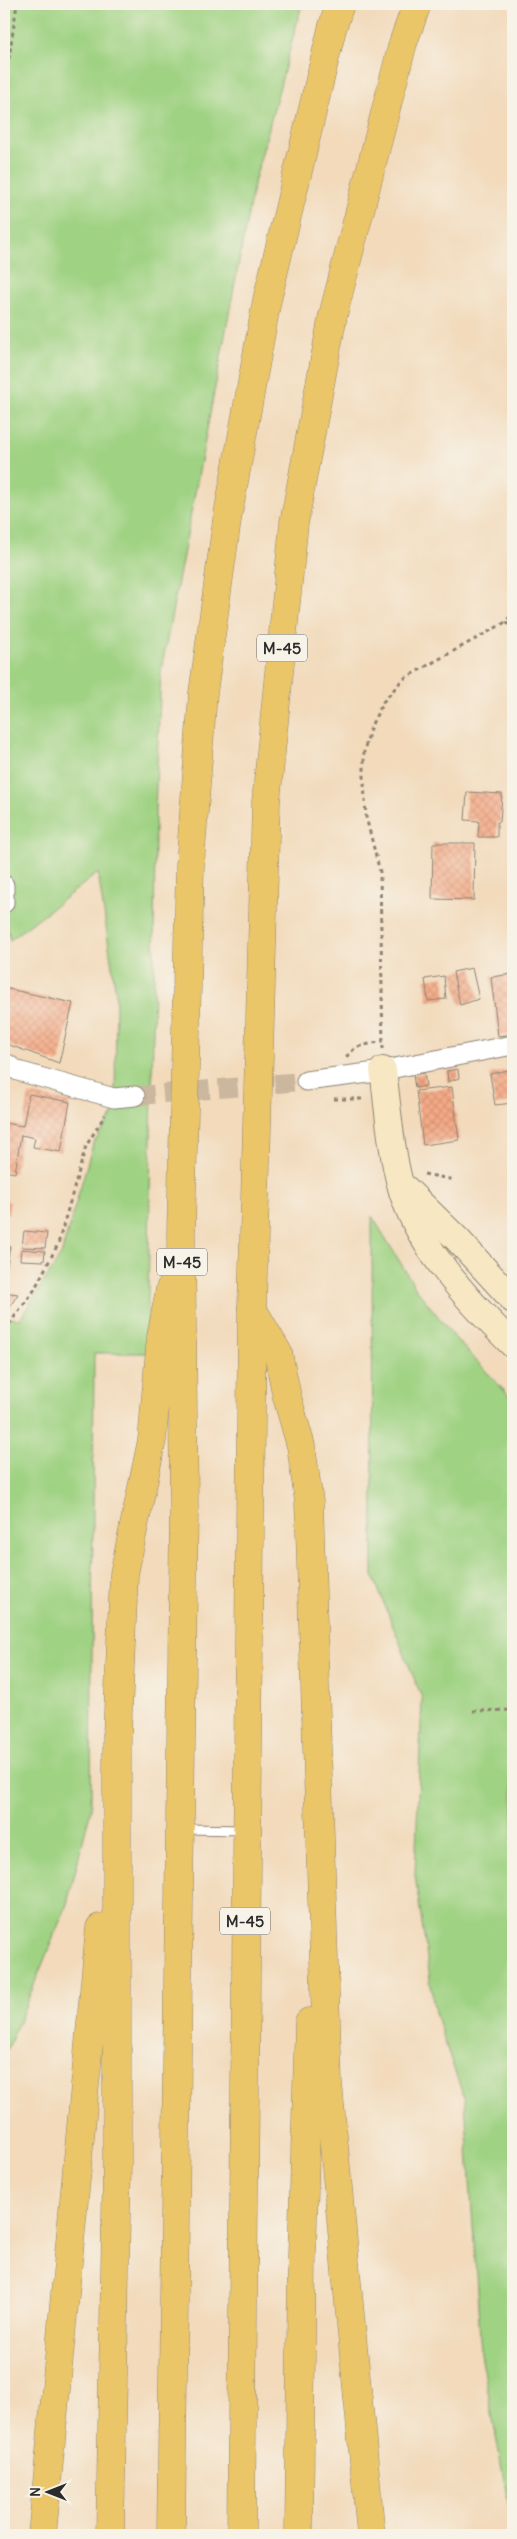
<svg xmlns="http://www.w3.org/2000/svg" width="517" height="2539" viewBox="0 0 517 2539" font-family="Delius,sans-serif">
	<defs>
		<pattern id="building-cross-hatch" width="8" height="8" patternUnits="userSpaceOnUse" patternTransform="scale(1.25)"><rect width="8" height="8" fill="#f4aa86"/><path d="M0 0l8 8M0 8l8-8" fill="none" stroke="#d19274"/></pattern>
	</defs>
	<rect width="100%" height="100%" fill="#f7f3e8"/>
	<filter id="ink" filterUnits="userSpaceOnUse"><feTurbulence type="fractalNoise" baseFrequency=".02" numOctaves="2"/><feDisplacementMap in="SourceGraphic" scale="10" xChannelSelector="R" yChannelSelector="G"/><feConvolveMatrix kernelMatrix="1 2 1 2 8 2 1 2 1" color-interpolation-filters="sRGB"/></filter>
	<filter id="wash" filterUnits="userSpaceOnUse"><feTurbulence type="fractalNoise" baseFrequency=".0096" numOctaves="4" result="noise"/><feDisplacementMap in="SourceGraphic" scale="20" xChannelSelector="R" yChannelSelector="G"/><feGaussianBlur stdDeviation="1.12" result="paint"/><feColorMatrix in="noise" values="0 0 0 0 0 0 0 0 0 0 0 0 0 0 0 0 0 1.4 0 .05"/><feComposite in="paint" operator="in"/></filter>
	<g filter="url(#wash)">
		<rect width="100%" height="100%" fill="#f2dabb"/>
		<g fill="#9fd282" stroke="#657e56">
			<path d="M 4,4 L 302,4 L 254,183 L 161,671 L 155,810 L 154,980 L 147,1353 L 94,1353 L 91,1809 L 67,1904 L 4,2058 L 4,1317 L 20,1319 L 61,1255 L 93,1144 L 115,1112 L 116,993 L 98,873 L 10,940 L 4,915 Z"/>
			<path d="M 372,1216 L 417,1290 L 456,1339 L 513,1400 L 513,2530 L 481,2353 L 465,2101 L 435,2013 L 415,1875 L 422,1698 L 373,1576 Z"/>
		</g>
		<g id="blocks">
			<g fill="url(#building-cross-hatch)">
				<path d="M 467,792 L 502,794 L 500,822 L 497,822 L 497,837 L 478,837 L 479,821 L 465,820 Z"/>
				<path d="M 433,843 L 475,843 L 474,900 L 432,899 Z"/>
				<path d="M 472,968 L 479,999 L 460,1005 L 453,972 Z"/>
				<path d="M 513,974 L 513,1034 L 498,1036 L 491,977 Z"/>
				<path d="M 444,976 L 446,999 L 428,1001 L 425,979 Z"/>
				<path d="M 4,988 L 73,1003 L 59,1063 L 4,1043 Z"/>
				<path d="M 458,1069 L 459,1078 L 448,1082 L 447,1071 Z"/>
				<path d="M 513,1069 L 513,1103 L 495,1105 L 490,1074 Z"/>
				<path d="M 424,1073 L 426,1086 L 415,1088 L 413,1075 Z"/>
				<path d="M 452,1087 L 459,1140 L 423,1145 L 416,1091 Z"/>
				<path d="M 29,1094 L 70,1102 L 61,1152 L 33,1147 L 35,1138 L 21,1135 L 15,1173 L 4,1171 L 4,1123 L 23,1126 Z"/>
				<path d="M 4,1201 L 10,1202 L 8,1214 L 4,1213 Z"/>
				<path d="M 24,1231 L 47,1233 L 45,1248 L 22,1247 Z"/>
				<path d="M 4,1245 L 10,1246 L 5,1278 L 4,1278 Z"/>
				<path d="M 21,1249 L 45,1251 L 44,1261 L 20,1260 Z"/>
				<path d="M 4,1292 L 18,1294 L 7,1311 L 4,1310 Z"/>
			</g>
		</g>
	</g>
	<g filter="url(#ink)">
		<use href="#blocks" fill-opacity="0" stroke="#8e8273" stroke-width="1"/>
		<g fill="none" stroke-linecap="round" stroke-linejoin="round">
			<path stroke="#cab79e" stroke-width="19" stroke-dasharray="19 9" stroke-linecap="butt" d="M 135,1096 L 306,1081"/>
			<g stroke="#8e8273" stroke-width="11">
				<path id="lane" d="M 184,1829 L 246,1830"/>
			</g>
			<g stroke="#8e8273" stroke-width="21">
				<g id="street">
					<path d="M 4,885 L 4,903"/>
					<path d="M 4,1062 L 18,1071 L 114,1098 L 135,1096"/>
					<path d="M 306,1081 L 369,1073 L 513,1045"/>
				</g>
			</g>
			<g stroke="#8e8273" stroke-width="28">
				<g id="secondary">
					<path d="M 383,1070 C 388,1107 390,1145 399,1180 C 413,1242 469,1302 513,1345"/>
					<path d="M 406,1189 L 458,1240 L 513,1300"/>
				</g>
			</g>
			<g stroke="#8e8273" stroke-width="29">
				<g id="highway">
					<path d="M 252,1308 L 278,1353 L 287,1397 L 301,1446 L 309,1502 L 328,2083 L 371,2535"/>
					<path d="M 42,2535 L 100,1928"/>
					<path d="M 110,2535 L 117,2163 L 117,1735 L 124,1574 L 152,1440 L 161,1337 L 170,1289"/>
					<path d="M 171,2535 L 184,1506 L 181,1233 L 190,865 L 203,693 L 227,520 L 267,300 L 332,29 L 340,4"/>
					<path d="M 241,2535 L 252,1307 L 266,802 L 294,523 L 333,315 L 403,43 L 417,4"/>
					<path d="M 299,2535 L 302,2254 L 309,2022"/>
				</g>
			</g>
			<g stroke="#8e8273" stroke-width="3" stroke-dasharray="4 4" stroke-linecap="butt">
				<path d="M 4,91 L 17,4"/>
				<path d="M 506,622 L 513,628"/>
				<path d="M 383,1049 L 380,872 L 366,817 L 364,782 L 364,751 L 371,726 L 383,702 L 403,679 L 506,622 L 513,612"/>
				<path d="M 346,1057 L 356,1047 L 383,1041"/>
				<path d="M 334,1099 L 363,1099"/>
				<path d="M 424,1174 L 455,1180"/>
				<path d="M 4,1331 L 33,1292 L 58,1244 L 86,1146 L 105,1115"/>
				<path d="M 473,1711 L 513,1710"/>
			</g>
			<use href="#lane" stroke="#fff" stroke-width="9"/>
			<use href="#street" stroke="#fff" stroke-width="19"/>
			<use href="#secondary" stroke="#f7e8c3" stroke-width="26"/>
			<use href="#highway" stroke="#ebc669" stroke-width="28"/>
		</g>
	</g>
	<g text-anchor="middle" stroke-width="5" stroke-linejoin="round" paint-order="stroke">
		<g fill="#f7f3e8" stroke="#686764" stroke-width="1">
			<rect x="257" y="634.5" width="50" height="27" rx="4"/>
			<rect x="157" y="1248.5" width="50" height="27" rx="4"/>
			<rect x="220" y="1907.5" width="50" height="27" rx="4"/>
		</g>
		<g font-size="16" font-weight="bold" fill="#2b2b2b">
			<text x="282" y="654">M-45</text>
			<text x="182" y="1268">M-45</text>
			<text x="245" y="1927">M-45</text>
		</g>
	</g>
	<rect width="517" height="2539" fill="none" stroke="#f7f3e8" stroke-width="20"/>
	<g transform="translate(48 2492) rotate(270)" stroke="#f7f3e8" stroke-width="4" paint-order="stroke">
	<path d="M0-4L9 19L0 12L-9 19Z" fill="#2b2b2b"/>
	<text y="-8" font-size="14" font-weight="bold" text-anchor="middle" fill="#2b2b2b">N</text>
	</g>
</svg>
